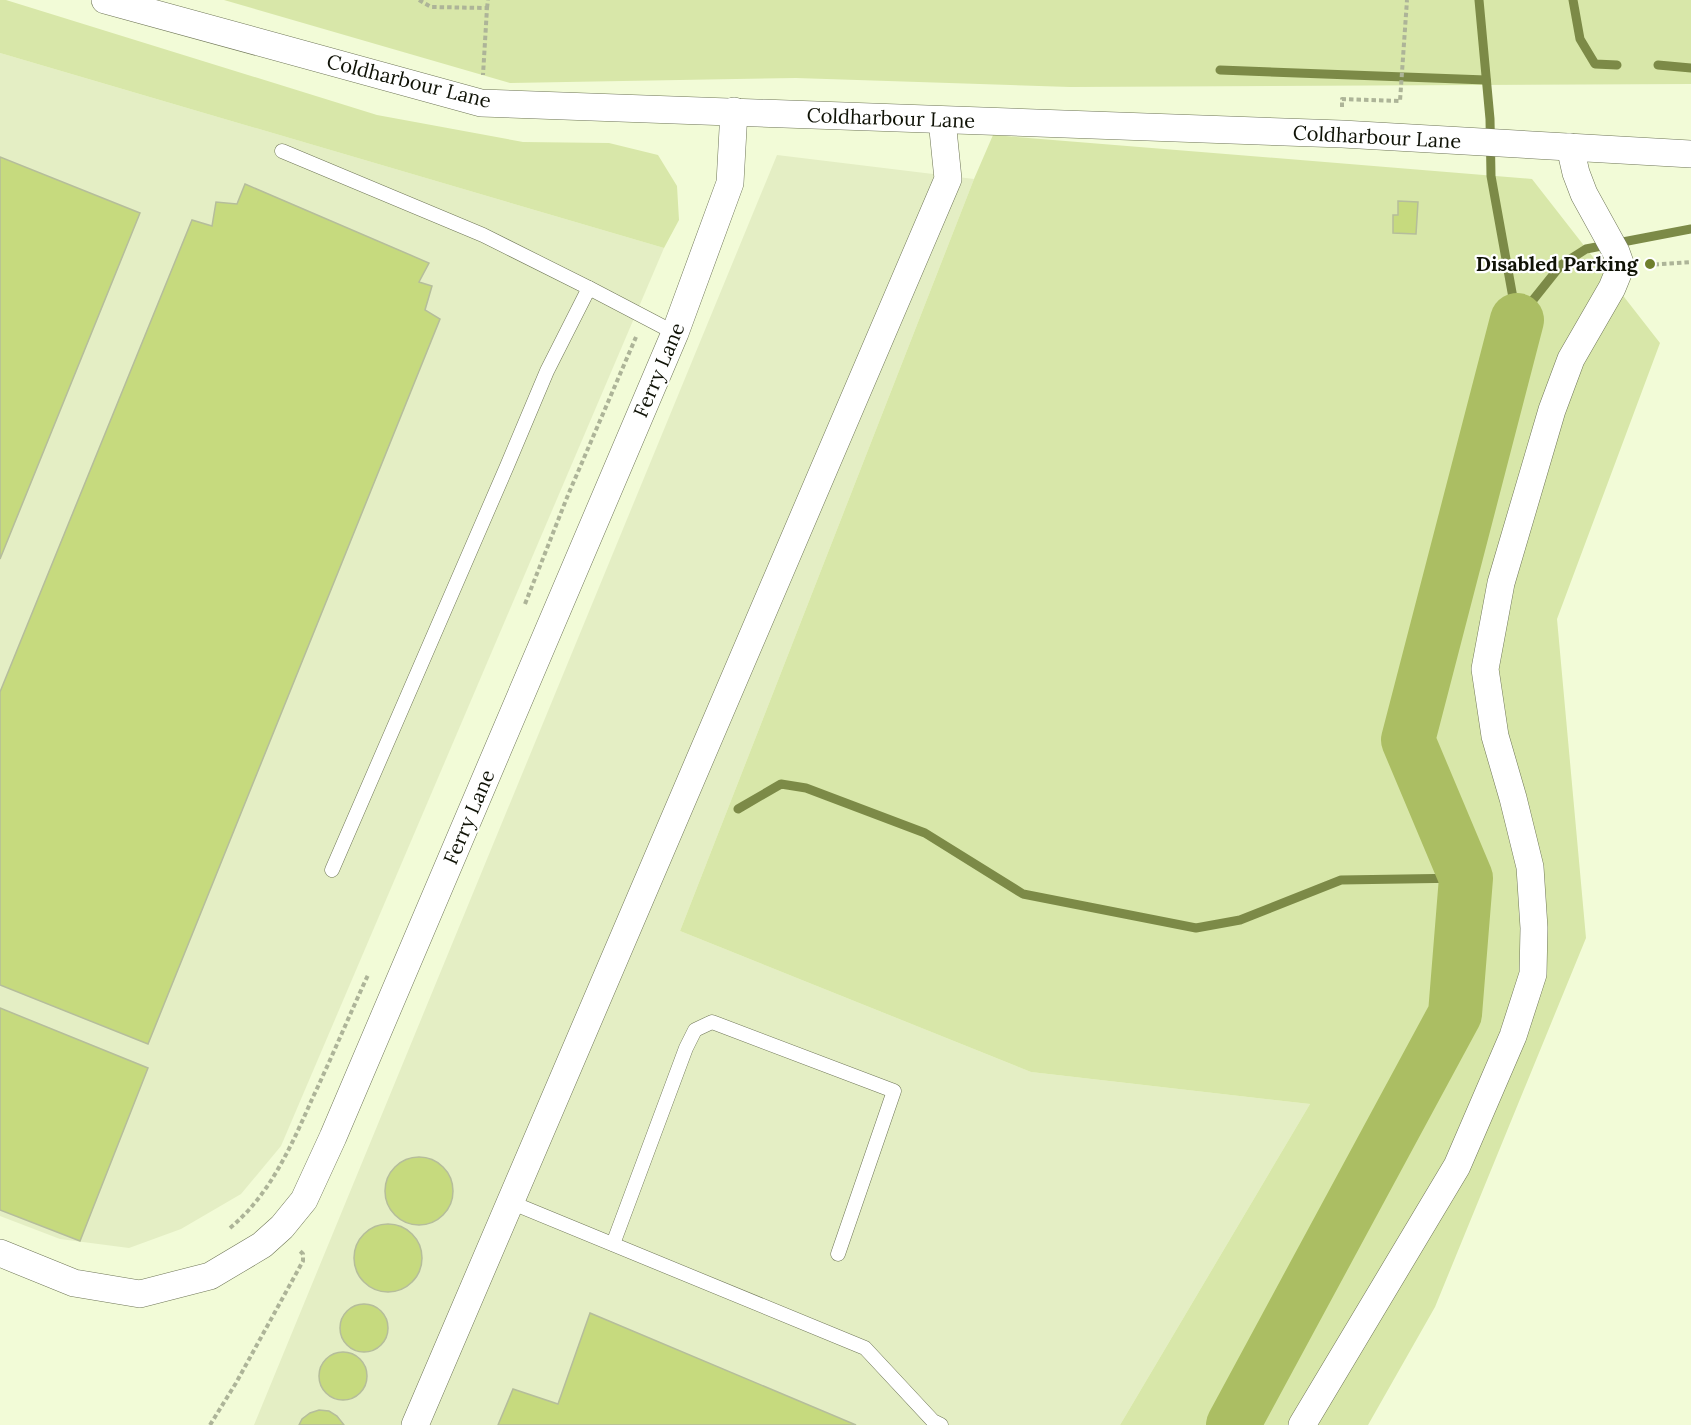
<svg xmlns="http://www.w3.org/2000/svg" width="1691" height="1425" viewBox="0 0 1691 1425" font-family="Lora,serif">
	<rect width="100%" height="100%" fill="#f2fbd7"/>
	<g fill="#e4eec4">
		<path d="M 0,53 L 664,248 L 281,1146 L 241,1194 L 181,1229 L 129,1248 L 60,1239 L 0,1216 Z"/>
		<path d="M 777,155 L 974,179 L 680,931 L 1031,1072 L 1310,1104 L 1120,1425 L 254,1425 Z"/>
	</g>
	<g fill="#d8e7a9">
		<path d="M 0,0 L 6,0 L 377,115 L 523,142 L 609,143 L 658,155 L 677,186 L 679,220 L 664,248 L 0,53 Z"/>
		<path d="M 224,0 L 1691,0 L 1691,84 L 1070,87 L 796,78 L 510,83 Z"/>
		<path d="M 993,135 L 1532,179 L 1660,343 L 1557,619 L 1586,938 L 1435,1307 L 1368,1425 L 1120,1425 L 1310,1104 L 1031,1072 L 680,931 L 974,179 Z"/>
	</g>
	<g fill="none" stroke-linecap="round" stroke-linejoin="round">
		<g stroke="#7c8a47" stroke-width="9">
			<path d="M 1479,0 L 1490,119 L 1491,176 L 1517,320"/>
			<path d="M 1573,0 L 1580,39 L 1595,64 L 1617,65"/>
			<path d="M 1658,65 L 1691,68"/>
			<path d="M 1220,70 L 1486,80"/>
			<path d="M 1517,320 L 1561,265 L 1586,249 L 1691,229"/>
			<path d="M 738,809 L 781,784 L 806,788 L 925,833 L 1023,894 L 1196,928 L 1240,920 L 1341,880 L 1466,878"/>
		</g>
		<path stroke="#abbe63" stroke-width="54" d="M 1233,1425 L 1455,1014 L 1466,878 L 1408,740 L 1517,320"/>
	</g>
	<g fill="#c6da7e" stroke="#b5bd9b" stroke-width="1.5">
		<path d="M 0,157 L 140,213 L 0,559 Z"/>
		<path d="M 245,184 L 429,263 L 419,282 L 432,286 L 425,310 L 440,319 L 148,1044 L 0,985 L 0,692 L 192,220 L 212,226 L 216,202 L 237,204 Z"/>
		<path d="M 1398,201 L 1418,202 L 1416,234 L 1393,233 L 1393,215 L 1398,215 Z"/>
		<path d="M 0,1008 L 148,1068 L 80,1241 L 0,1210 Z"/>
		<circle cx="419" cy="1191" r="34"/>
		<circle cx="388" cy="1258" r="34"/>
		<circle cx="364" cy="1328" r="24"/>
		<path d="M 590,1313 L 856,1425 L 498,1425 L 513,1389 L 558,1404 Z"/>
		<circle cx="343" cy="1376" r="24"/>
		<path d="M 319,1410 L 329,1411 L 337,1416 L 344,1425 L 299,1425 L 302,1419 L 310,1413 Z"/>
	</g>
	<g fill="none" stroke-linecap="round" stroke-linejoin="round">
		<g stroke="#6f7657" stroke-width="15">
			<g id="service">
				<path d="M 282,151 L 483,235 L 589,288"/>
				<path d="M 332,870 L 507,466 L 547,371 L 589,288 L 675,333"/>
				<path d="M 510,1202 L 865,1348 L 933,1421 L 941,1425"/>
				<path d="M 613,1244 L 686,1048 L 695,1030 L 712,1022 L 894,1091 L 838,1254"/>
			</g>
		</g>
		<g stroke="#6f7657" stroke-width="28">
			<g id="minor">
				<path d="M 105,0 L 481,103 L 1342,134 L 1691,154"/>
				<path d="M 0,1253 L 74,1283 L 140,1294 L 210,1276 L 262,1245 L 282,1227 L 304,1200 L 333,1137 L 675,333 L 730,183 L 734,111"/>
				<path d="M 415,1425 L 948,179 L 942,120"/>
				<path d="M 1302,1425 L 1457,1166 L 1513,1036 L 1533,974 L 1534,928 L 1530,867 L 1513,798 L 1495,736 L 1485,669 L 1501,583 L 1552,410 L 1571,359 L 1612,288 L 1621,266 L 1616,252 L 1584,194 L 1576,173 L 1570,147"/>
			</g>
		</g>
		<g stroke="#adb498" stroke-width="4" stroke-dasharray="4.5 3" stroke-linecap="butt">
			<path d="M 419,0 L 431,7 L 487,8 L 483,75"/>
			<path d="M 487,8 L 488,0"/>
			<path d="M 1342,107 L 1342,99 L 1400,101 L 1407,0"/>
			<path d="M 1647,265 L 1691,262"/>
			<path d="M 525,604 L 568,495 L 636,337"/>
			<path d="M 230,1228 C 271,1194 292,1144 313,1097 C 332,1057 349,1016 368,975"/>
			<path d="M 210,1425 L 236,1383 L 303,1261 L 303,1254 L 299,1250"/>
		</g>
		<use href="#service" stroke="#fff" stroke-width="14"/>
		<use href="#minor" stroke="#fff" stroke-width="27"/>
	</g>
	<circle fill="#6f7f2d" stroke="#fff" stroke-width="2" cx="1650" cy="264" r="6"/>
	<g text-anchor="middle" stroke-width="4.5" stroke-linejoin="round" paint-order="stroke">
		<g font-size="20" fill="#0f1206" stroke="#fff">
			<text transform="translate(409 81) rotate(14)" y="7">Coldharbour Lane</text>
			<text transform="translate(891 118) rotate(2)" y="7">Coldharbour Lane</text>
			<text transform="translate(1377 137) rotate(3)" y="7">Coldharbour Lane</text>
			<text transform="translate(659 370) rotate(-67)" y="7">Ferry Lane</text>
			<text transform="translate(469 817) rotate(-67)" y="7">Ferry Lane</text>
		</g>
		<g font-size="20" font-weight="bold" fill="#0f1206" stroke="#fff" text-anchor="end">
			<text x="1638" y="271">Disabled Parking</text>
		</g>
	</g>
</svg>
